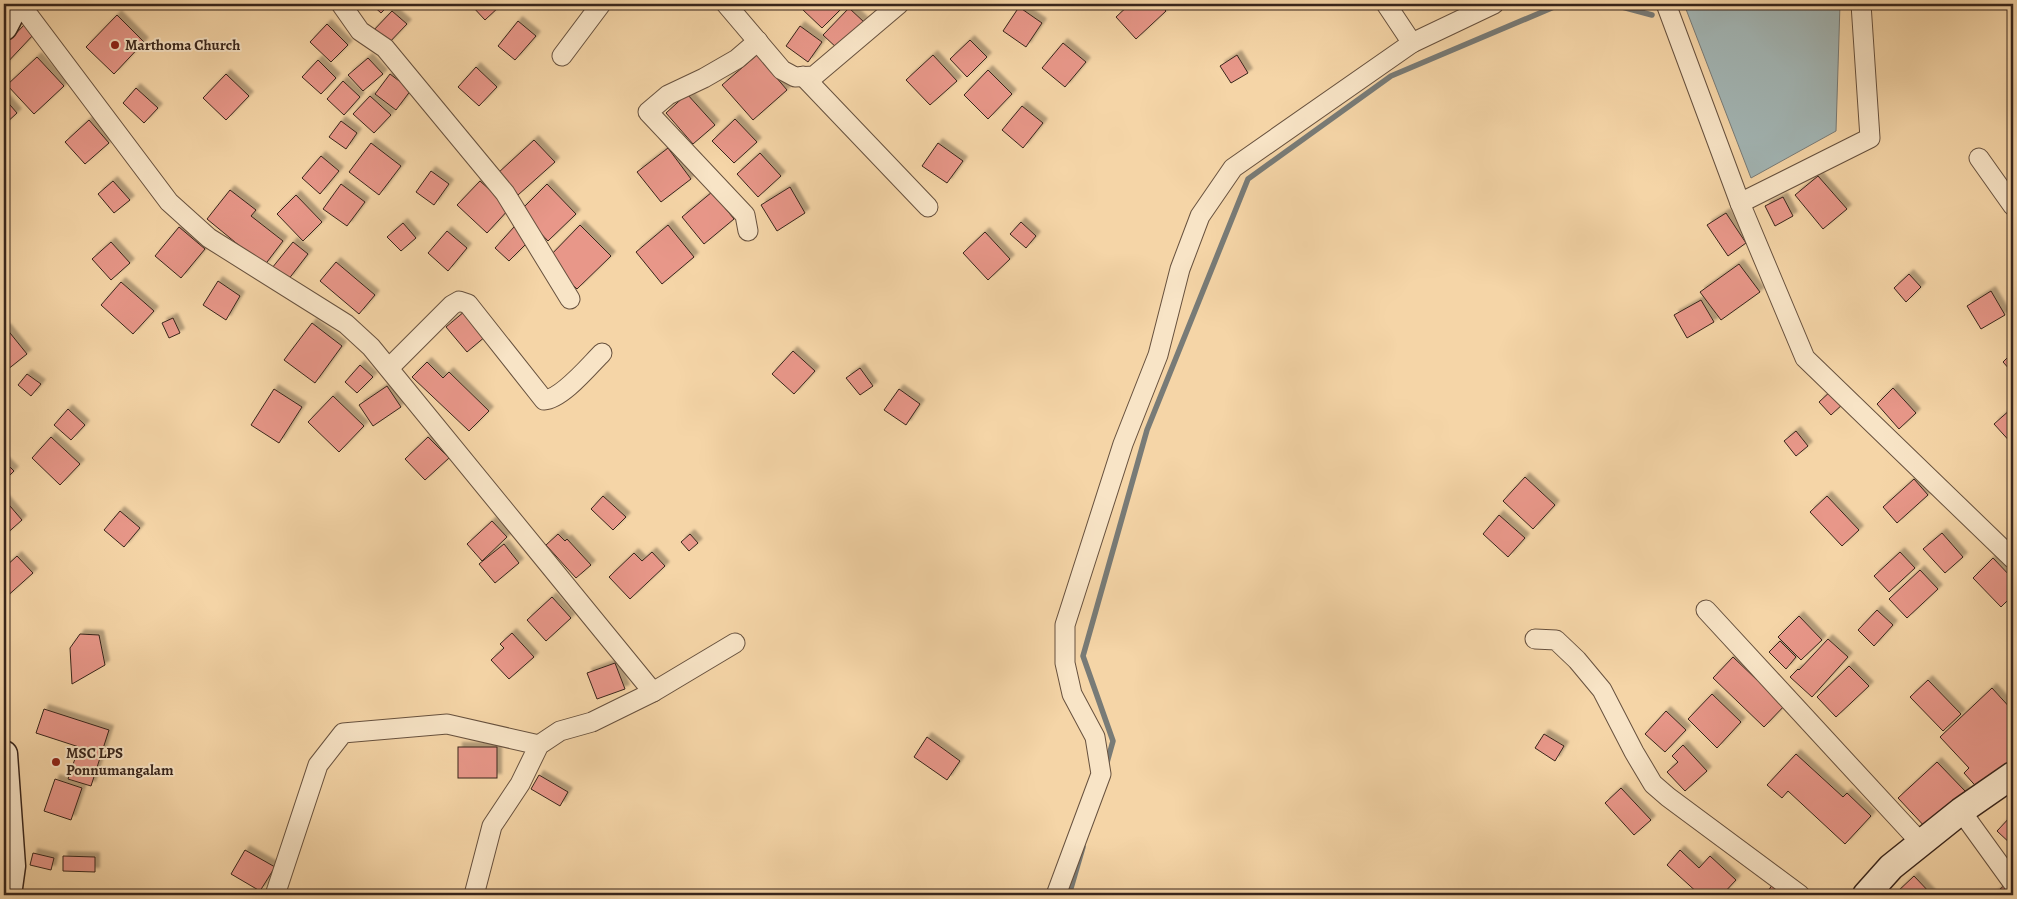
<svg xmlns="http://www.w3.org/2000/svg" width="2017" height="899" viewBox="0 0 2017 899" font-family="Alegreya,serif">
	<defs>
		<filter id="shadow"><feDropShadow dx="4.5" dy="-4.5" stdDeviation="1" flood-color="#0004"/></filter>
	</defs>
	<rect width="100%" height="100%" fill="#f5d5a7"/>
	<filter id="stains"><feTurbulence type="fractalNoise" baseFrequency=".004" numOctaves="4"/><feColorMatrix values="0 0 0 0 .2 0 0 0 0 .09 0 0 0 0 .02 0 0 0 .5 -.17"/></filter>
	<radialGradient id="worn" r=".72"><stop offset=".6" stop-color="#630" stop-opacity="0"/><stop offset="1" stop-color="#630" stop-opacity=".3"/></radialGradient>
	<path fill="#a2b5b4" stroke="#787b77" d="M 1684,4 L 1840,4 L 1836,131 L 1751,178 Z"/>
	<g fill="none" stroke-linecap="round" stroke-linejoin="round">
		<g stroke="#787b77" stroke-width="5.5">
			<path d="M 1611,4 L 1652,15"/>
			<path d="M 1106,766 L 1113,741 L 1083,656 L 1147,430 L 1248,179 L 1391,76 L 1561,4"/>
			<path d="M 1069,895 L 1083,847"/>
		</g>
	</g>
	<g fill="#e89789" stroke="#38251b" filter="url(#shadow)">
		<path d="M 371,4 L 390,4 L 381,13 Z"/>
		<path d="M 474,4 L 500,4 L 501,5 L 485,20 L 472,6 Z"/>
		<path d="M 807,4 L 846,4 L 822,28 L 802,9 Z"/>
		<path d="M 1130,4 L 1159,4 L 1166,11 L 1136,39 L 1116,17 Z"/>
		<path d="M 1019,7 L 1042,23 L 1026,47 L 1003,31 Z"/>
		<path d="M 849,8 L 865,23 L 839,50 L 823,35 Z"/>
		<path d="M 392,11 L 407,24 L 385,47 L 371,33 Z"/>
		<path d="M 117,15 L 144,42 L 114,74 L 86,47 Z"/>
		<path d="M 518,21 L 536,36 L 515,60 L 498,46 Z"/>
		<path d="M 25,24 L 35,33 L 4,66 L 4,46 Z"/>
		<path d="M 327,24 L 348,45 L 331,62 L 310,42 Z"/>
		<path d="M 800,26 L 822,42 L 808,62 L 786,46 Z"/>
		<path d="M 970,40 L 987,57 L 967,77 L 950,59 Z"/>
		<path d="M 1063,43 L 1086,62 L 1065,87 L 1042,68 Z"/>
		<path d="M 757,55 L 787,90 L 753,120 L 722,85 Z"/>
		<path d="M 933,55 L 957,81 L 930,105 L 906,80 Z"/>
		<path d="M 1237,55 L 1248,73 L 1231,83 L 1220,66 Z"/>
		<path d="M 37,57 L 64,86 L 34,114 L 7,85 Z"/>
		<path d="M 368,58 L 383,74 L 363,91 L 348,75 Z"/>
		<path d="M 318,60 L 336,78 L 321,94 L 302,77 Z"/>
		<path d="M 476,67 L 497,87 L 479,106 L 458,87 Z"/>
		<path d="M 988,70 L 1012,94 L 988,119 L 964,95 Z"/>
		<path d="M 226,74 L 249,96 L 226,120 L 203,98 Z"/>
		<path d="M 390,74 L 411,90 L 396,110 L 375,94 Z"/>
		<path d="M 343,81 L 360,97 L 344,115 L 327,99 Z"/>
		<path d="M 136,88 L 158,108 L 144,123 L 123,103 Z"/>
		<path d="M 687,94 L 715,125 L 693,144 L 666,113 Z"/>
		<path d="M 370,96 L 391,115 L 374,133 L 353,114 Z"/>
		<path d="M 4,98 L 17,113 L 4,125 Z"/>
		<path d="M 1022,106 L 1043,123 L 1023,148 L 1002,130 Z"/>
		<path d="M 735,119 L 757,142 L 734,163 L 712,141 Z"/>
		<path d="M 89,120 L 109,143 L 85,164 L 65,142 Z"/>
		<path d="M 341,121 L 357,133 L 346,149 L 329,137 Z"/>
		<path d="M 534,140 L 555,162 L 518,195 L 498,173 Z"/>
		<path d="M 371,143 L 401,166 L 379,195 L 349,172 Z"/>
		<path d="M 938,143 L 963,161 L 947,183 L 922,166 Z"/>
		<path d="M 668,148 L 691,179 L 661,202 L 637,172 Z"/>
		<path d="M 760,153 L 781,176 L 758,197 L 737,174 Z"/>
		<path d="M 321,156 L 339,171 L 320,194 L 302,178 Z"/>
		<path d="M 431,171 L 449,184 L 434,205 L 416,192 Z"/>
		<path d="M 1818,176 L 1847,209 L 1823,229 L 1795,195 Z"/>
		<path d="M 113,181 L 130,200 L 114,213 L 98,194 Z"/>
		<path d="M 480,181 L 510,208 L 487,233 L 457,205 Z"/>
		<path d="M 341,184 L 365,202 L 347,226 L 323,209 Z"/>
		<path d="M 547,184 L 576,214 L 548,241 L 520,211 Z"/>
		<path d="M 790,187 L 805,213 L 777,231 L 761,205 Z"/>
		<path d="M 230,190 L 256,210 L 251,216 L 283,241 L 264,266 L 207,219 Z"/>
		<path d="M 712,192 L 734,219 L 704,244 L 682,217 Z"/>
		<path d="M 296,195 L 322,222 L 303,241 L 277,214 Z"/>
		<path d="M 1783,197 L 1793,216 L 1775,226 L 1765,206 Z"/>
		<path d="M 1726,213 L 1746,243 L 1728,256 L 1707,225 Z"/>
		<path d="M 1021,222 L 1036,236 L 1026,248 L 1010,234 Z"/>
		<path d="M 403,223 L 416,238 L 401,251 L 387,237 Z"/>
		<path d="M 580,225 L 611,256 L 577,289 L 547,259 Z"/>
		<path d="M 668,225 L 694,257 L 662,284 L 636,252 Z"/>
		<path d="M 179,227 L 205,249 L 181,278 L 155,256 Z"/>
		<path d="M 514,227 L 529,241 L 509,261 L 495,248 Z"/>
		<path d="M 447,231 L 467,248 L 448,271 L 428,253 Z"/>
		<path d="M 985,232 L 1010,259 L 988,280 L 963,253 Z"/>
		<path d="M 111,242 L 130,263 L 111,280 L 92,259 Z"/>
		<path d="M 293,242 L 308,254 L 288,280 L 272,268 Z"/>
		<path d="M 336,262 L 375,295 L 359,314 L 320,281 Z"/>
		<path d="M 1739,264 L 1760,292 L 1721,320 L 1700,292 Z"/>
		<path d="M 1909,274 L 1921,287 L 1906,302 L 1894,288 Z"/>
		<path d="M 218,281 L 240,296 L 226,320 L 203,305 Z"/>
		<path d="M 121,282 L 154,311 L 133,334 L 101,305 Z"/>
		<path d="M 1991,291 L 2005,315 L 1981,329 L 1967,306 Z"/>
		<path d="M 1701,300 L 1714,322 L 1687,338 L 1674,315 Z"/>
		<path d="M 465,311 L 486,336 L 467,352 L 446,327 Z"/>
		<path d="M 173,318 L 180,333 L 169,338 L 162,323 Z"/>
		<path d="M 312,323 L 342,346 L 315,383 L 284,360 Z"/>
		<path d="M 6,328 L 27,354 L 7,370 L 4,366 L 4,329 Z"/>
		<path d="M 793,351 L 815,371 L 794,394 L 772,374 Z"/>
		<path d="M 2013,352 L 2013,370 L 2011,371 L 2003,362 Z"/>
		<path d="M 427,362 L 443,378 L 449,372 L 489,411 L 469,431 L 412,377 Z"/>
		<path d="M 360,365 L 373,377 L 357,393 L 345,382 Z"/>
		<path d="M 860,368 L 873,386 L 860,395 L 846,378 Z"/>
		<path d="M 27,374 L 41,384 L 31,396 L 18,385 Z"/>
		<path d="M 387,386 L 401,407 L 373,426 L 359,405 Z"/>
		<path d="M 1893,388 L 1916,413 L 1899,429 L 1877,404 Z"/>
		<path d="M 274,389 L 302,407 L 279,443 L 251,425 Z"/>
		<path d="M 899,389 L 920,404 L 906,425 L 884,410 Z"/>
		<path d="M 1832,390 L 1844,403 L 1831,415 L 1819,402 Z"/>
		<path d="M 333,396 L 364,426 L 339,452 L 308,422 Z"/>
		<path d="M 68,409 L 85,425 L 71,440 L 54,425 Z"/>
		<path d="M 2011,409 L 2013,412 L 2013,445 L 1994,424 Z"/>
		<path d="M 1796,431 L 1808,446 L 1796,456 L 1784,441 Z"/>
		<path d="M 51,437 L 80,464 L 60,485 L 32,458 Z"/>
		<path d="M 428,437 L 449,458 L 425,480 L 405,459 Z"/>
		<path d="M 4,461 L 14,471 L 6,479 L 4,476 Z"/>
		<path d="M 1525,477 L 1555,505 L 1533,529 L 1503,501 Z"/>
		<path d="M 1914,479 L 1928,495 L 1897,523 L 1883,507 Z"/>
		<path d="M 603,496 L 626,517 L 613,530 L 591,509 Z"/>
		<path d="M 1827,496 L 1859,530 L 1842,546 L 1810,512 Z"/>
		<path d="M 4,499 L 22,520 L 4,536 Z"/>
		<path d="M 120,511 L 140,528 L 124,547 L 104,530 Z"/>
		<path d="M 1499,515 L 1525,538 L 1508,557 L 1483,534 Z"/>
		<path d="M 492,521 L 507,537 L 482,561 L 467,544 Z"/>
		<path d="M 1942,533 L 1963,557 L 1945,573 L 1923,549 Z"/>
		<path d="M 558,534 L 565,541 L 567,539 L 591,565 L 576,578 L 546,545 Z"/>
		<path d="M 690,534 L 698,543 L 689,551 L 681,542 Z"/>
		<path d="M 504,544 L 519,563 L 495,583 L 479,564 Z"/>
		<path d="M 652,552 L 665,566 L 630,599 L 609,577 L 634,553 L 642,561 Z"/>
		<path d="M 1900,552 L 1915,568 L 1889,592 L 1874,576 Z"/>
		<path d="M 17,556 L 33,573 L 4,599 L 4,568 Z"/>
		<path d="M 1993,558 L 2013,579 L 2013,595 L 2001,607 L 1973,578 Z"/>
		<path d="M 1920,570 L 1938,589 L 1907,618 L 1889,599 Z"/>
		<path d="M 552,597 L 571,618 L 546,641 L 527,620 Z"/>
		<path d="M 1877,610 L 1893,625 L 1874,646 L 1858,630 Z"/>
		<path d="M 1799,616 L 1822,640 L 1801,660 L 1778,637 Z"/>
		<path d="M 512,633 L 534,657 L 509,679 L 491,660 L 504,648 L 500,644 Z"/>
		<path d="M 80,634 L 99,635 L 105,665 L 72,684 L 70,648 Z"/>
		<path d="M 1828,639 L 1848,657 L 1812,697 L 1790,677 L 1798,669 L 1799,670 Z"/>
		<path d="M 1780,641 L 1796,657 L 1786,669 L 1769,652 Z"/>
		<path d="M 1733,657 L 1757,680 L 1761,676 L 1788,702 L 1764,727 L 1713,678 Z"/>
		<path d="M 615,663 L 625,689 L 597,699 L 587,673 Z"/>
		<path d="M 1849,666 L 1869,686 L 1836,717 L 1817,697 Z"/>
		<path d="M 1928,680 L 1961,714 L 1943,731 L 1910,697 Z"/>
		<path d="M 1992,688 L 2013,711 L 2013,760 L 1981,792 L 1964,773 L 1969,768 L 1940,737 Z"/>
		<path d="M 1712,694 L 1741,722 L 1717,748 L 1688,719 Z"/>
		<path d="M 44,709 L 109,730 L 91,786 L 68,779 L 79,747 L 36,733 Z"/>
		<path d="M 1666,711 L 1686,730 L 1665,752 L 1645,734 Z"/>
		<path d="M 1544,734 L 1564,746 L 1555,761 L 1535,748 Z"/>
		<path d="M 927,737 L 960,761 L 947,780 L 914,757 Z"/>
		<path d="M 1683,745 L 1707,771 L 1685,791 L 1667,772 L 1678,762 L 1672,756 Z"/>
		<rect x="458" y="747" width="39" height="31"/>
		<path d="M 1796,754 L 1843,797 L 1847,793 L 1871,816 L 1845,844 L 1788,791 L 1782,798 L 1767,785 Z"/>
		<path d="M 1937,762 L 1966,792 L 1927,829 L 1898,798 Z"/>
		<path d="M 539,775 L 568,792 L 560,806 L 531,789 Z"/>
		<path d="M 55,779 L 82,788 L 71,820 L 44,811 Z"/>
		<path d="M 1621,788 L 1651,820 L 1634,835 L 1605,803 Z"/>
		<path d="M 2012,815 L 2013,816 L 2013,846 L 1997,831 Z"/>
		<path d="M 245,850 L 275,867 L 260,891 L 231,874 Z"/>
		<path d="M 1680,850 L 1699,868 L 1710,856 L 1736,880 L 1722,895 L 1700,895 L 1667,865 Z"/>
		<path d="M 33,853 L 54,858 L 51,870 L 30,865 Z"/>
		<path d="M 63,856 L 95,857 L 95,872 L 63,871 Z"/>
		<path d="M 1914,876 L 1932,895 L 1898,895 L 1896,893 Z"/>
		<path d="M 1773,884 L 1790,895 L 1765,895 Z"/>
		<path d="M 2006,884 L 2013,892 L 2013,895 L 1993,895 Z"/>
	</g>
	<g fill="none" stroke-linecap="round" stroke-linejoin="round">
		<g stroke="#67513e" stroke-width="21">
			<g id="street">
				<path d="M 20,4 L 169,202 L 209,238 L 346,324 L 371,347 L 653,692"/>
				<path d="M 341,4 L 360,31 L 385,48 L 505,193 L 570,299"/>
				<path d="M 726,4 L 782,70 L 795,77 L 814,76 L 899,4"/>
				<path d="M 1386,4 L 1412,43"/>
				<path d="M 1666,4 L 1740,203 L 1805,358 L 2013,559"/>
				<path d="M 562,56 L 601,4"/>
				<path d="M 803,76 L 928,207"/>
				<path d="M 1979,158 L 2013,206"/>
				<path d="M 1740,203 L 1870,138 L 1861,4"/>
				<path d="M 748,231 L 745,215 L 648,112 L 668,95 L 704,78 L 737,59 L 758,41"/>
				<path d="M 389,368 L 452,305 L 459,301 L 468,304 L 544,400 C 562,399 589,366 602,353"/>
				<path d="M 1706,610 L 1921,843"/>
				<path d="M 1535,639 L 1556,640 L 1577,660 L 1602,690 L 1634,752 L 1653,784 L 1668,797 L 1800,895"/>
				<path d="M 1961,811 L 2013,883"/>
				<path d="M 275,895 L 318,765 L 343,733 L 447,724 L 539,745"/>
				<path d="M 474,895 L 492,826 L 520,784 L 539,745 L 560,731 L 592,722 L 653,692 L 735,643"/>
				<path d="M 1056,895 L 1101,774 L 1095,737 L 1072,694 L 1065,663 L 1065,625 L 1123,444 L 1158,355 L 1180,269 L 1200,216 L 1233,168 L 1412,43 L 1494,4"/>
			</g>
		</g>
		<g stroke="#38251b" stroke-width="29">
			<g id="secondary">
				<path d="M 4,27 L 16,4"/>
				<path d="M 4,754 L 12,866 L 8,895"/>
				<path d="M 1866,895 L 1891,867 L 1961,811 L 2013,775"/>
			</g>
		</g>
		<use href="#street" stroke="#f8e4c6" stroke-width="19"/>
		<use href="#secondary" stroke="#f8e4c6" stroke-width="26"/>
	</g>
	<g fill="#8f2418" stroke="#f8e4c6" stroke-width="2">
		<circle cx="115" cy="45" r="5"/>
		<circle cx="56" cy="762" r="5"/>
	</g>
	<g text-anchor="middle" stroke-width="4" stroke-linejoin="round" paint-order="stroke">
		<g font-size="15" font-weight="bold" fill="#38251b" stroke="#f8e4c6" text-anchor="start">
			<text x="125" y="50">Marthoma Church</text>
			<text x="66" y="758">MSC LPS<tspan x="66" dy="17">Ponnumangalam</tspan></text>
		</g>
	</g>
	<rect width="2017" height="899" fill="none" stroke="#f5d5a7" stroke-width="20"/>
	<rect x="5" y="5" width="2007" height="889" fill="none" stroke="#38251b" stroke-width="2.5"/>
	<rect x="10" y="10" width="1997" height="879" fill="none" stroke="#38251b"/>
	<rect width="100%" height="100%" filter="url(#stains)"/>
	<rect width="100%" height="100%" fill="url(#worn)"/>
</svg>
